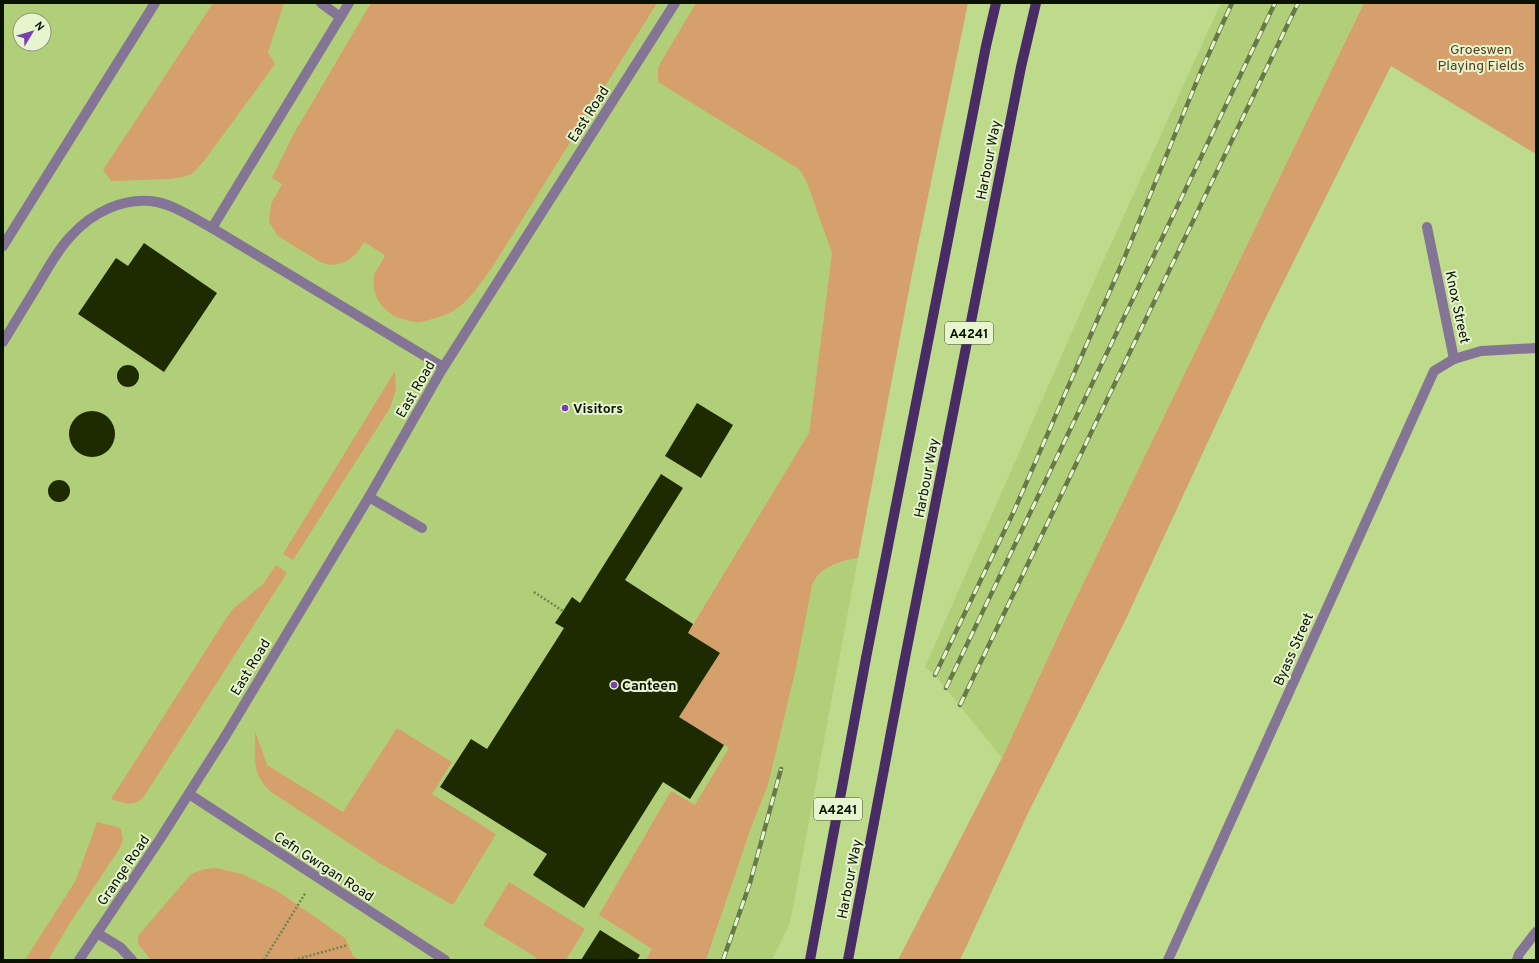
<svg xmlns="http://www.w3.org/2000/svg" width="1539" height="963" viewBox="0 0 1539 963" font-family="Overpass,sans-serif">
	<rect width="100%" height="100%" fill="#beda8b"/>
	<g fill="#b1cf79" fill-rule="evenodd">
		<path d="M 3,3 L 864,3 L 809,433 L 694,960 L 3,960 ZM 20,20 L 44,20 L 44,44 L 20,44 Z"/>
		<path d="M 1221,3 L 1364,3 L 1066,619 L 1002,758 L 935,675 L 925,667 L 1100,268 Z"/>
		<path d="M 858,558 L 790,923 L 772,960 L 706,960 L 752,825 L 768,785 L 812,585 L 814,579 L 826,568 L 835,564 Z"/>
	</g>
	<g fill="#d6a06c">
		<path d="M 213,3 L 284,3 L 268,52 L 275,64 L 204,161 L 192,174 L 183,177 L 171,179 L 111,181 L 103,170 Z"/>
		<path d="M 371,3 L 657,3 L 493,266 C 483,280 469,302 453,311 C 447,315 425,322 418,322 C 393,321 370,304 374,276 C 376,269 383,261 385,255 L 364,242 L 357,253 L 347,261 L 339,264 L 330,265 L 320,262 L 278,236 L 269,222 L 271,204 L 282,184 L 272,178 L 293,135 Z"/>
		<path d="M 696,3 L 968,3 L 913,269 L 858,558 C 839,562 820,566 812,585 L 796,668 L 768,785 L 752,825 L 706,960 L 646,960 L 652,949 L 599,915 L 671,791 L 695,805 L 729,748 L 679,717 L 720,653 L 688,633 L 809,433 L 832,253 L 806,180 L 799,169 L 658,82 L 658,68 L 661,62 Z"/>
		<path d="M 1364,3 L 1536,3 L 1536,154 L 1391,66 L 1263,323 L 1124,623 L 1029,811 L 960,960 L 898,960 L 1002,758 L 1066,619 Z"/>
		<path d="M 395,371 L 396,389 L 390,408 L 293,560 L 283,554 Z"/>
		<path d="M 276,565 L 287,573 L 143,798 C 133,807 122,803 111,799 L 227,617 L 233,609 L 263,584 Z"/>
		<path d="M 397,728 L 452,762 L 432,794 L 496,834 L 453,905 L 381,864 L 271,792 C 250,773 256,757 255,731 L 267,765 L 343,812 Z"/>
		<path d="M 97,822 L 117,827 L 121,829 L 123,839 L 120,848 L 68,926 L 48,960 L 25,960 L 76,880 Z"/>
		<path d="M 216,868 L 242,874 L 279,892 L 345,938 L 353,956 L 360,960 L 151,960 L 138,944 L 138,936 L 191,874 L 205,869 Z"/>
		<path d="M 509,882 L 585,929 L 566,960 L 538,960 L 534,956 L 483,925 Z"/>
	</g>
	<g fill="#1e2b00">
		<path d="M 144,243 L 217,293 L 164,372 L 78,314 L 116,258 L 128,266 Z"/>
		<circle cx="128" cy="376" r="11"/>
		<path d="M 697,403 L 733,425 L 701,478 L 665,456 Z"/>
		<circle cx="92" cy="434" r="23"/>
		<path d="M 661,474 L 683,488 L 625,580 L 693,624 L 688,633 L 720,653 L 679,717 L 724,745 L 690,799 L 663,782 L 584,908 L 533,875 L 547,854 L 440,787 L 471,739 L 487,749 L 564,628 L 555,623 L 563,611 L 572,597 L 580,603 Z"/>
		<circle cx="59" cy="491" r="11"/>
		<path d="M 600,930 L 640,955 L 637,960 L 581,960 Z"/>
	</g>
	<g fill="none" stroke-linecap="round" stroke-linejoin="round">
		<g stroke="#718550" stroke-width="2.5" stroke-dasharray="2 2" stroke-linecap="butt">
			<path d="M 534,592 L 563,611"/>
			<path d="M 264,960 L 306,892"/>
			<path d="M 294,960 L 348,945"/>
		</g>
		<g stroke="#847597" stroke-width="10">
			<path d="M 321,3 L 340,17"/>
			<path d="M 1427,227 L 1454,359"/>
			<path d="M 212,228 L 349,3"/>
			<path d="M 3,246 L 155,3"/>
			<path d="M 3,342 C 14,324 25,306 36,288 C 47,270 56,252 70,237 C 91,213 124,196 157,202 C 176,206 195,219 212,228 L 443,367"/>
			<path d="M 369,497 L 422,528"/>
			<path d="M 189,794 L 445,960"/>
			<path d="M 97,933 L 120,947 L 132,960"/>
			<path d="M 79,960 L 160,839 L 226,735 L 369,497 L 441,371 L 675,3"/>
			<path d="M 1168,960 L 1434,371 L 1454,359 L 1481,351 L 1536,348"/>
			<path d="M 1517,960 L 1519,954 L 1536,932"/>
		</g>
		<g stroke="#492c66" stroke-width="10">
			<path d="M 866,658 L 986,46 L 996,3"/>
			<path d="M 904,663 L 1021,67 L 1036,3"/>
		</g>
		<g stroke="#677948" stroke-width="4.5">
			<g id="rail">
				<path d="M 935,675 L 1014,511 L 1123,261 L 1201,71 L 1232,3"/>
				<path d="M 946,688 L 1275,3"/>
				<path d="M 960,705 L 1298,3"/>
				<path d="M 723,960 L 750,883 L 781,769"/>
			</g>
		</g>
		<use href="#rail" stroke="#e6f5ce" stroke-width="3" stroke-dasharray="9" stroke-linecap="butt"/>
		<g stroke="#492c66" stroke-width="10">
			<path d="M 810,960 L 866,658"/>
			<path d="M 848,960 L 904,663"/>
		</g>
	</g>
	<g fill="#7a3db2" stroke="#e6f5ce" stroke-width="1.5">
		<circle cx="565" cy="408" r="4"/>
		<circle cx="614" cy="685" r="4"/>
	</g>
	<g text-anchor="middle" stroke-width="4" stroke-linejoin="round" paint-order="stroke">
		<g fill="#e6f5ce" stroke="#4b553e" stroke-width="1">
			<rect x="945" y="322" width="48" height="22" rx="3"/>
			<rect x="814" y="798" width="48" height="22" rx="3"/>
		</g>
		<g font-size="13" font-weight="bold" fill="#091100">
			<text x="969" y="338">A4241</text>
			<text x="838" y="814">A4241</text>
		</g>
		<g font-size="14" fill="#583b1e" stroke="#e6f5ce">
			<text x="1481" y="54">Groeswen<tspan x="1481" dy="16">Playing Fields</tspan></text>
		</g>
		<g font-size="14" fill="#091100" stroke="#e6f5ce">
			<text transform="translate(588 114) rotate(-57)" y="5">East Road</text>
			<text transform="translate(988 160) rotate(-79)" y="5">Harbour Way</text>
			<text transform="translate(1458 307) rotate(78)" y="5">Knox Street</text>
			<text transform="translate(415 389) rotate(-60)" y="5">East Road</text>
			<text transform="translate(926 478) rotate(-79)" y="5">Harbour Way</text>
			<text transform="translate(1293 649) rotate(-66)" y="5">Byass Street</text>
			<text transform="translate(250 667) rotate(-59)" y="5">East Road</text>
			<text transform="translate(324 866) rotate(33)" y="5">Cefn Gwrgan Road</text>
			<text transform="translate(123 870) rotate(-56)" y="5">Grange Road</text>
			<text transform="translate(849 879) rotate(-79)" y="5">Harbour Way</text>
		</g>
		<g font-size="14" font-weight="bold" fill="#091100" stroke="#e6f5ce" text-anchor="start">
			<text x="573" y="413">Visitors</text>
			<text x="622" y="690">Canteen</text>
		</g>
	</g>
	<rect width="1539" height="963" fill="none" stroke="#091100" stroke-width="8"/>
	<g transform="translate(32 32) rotate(52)"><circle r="19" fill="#e6f5ce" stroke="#8e9a7c"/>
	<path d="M0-3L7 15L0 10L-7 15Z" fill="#7a3db2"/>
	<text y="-6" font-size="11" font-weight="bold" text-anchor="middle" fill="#091100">N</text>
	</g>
</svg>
